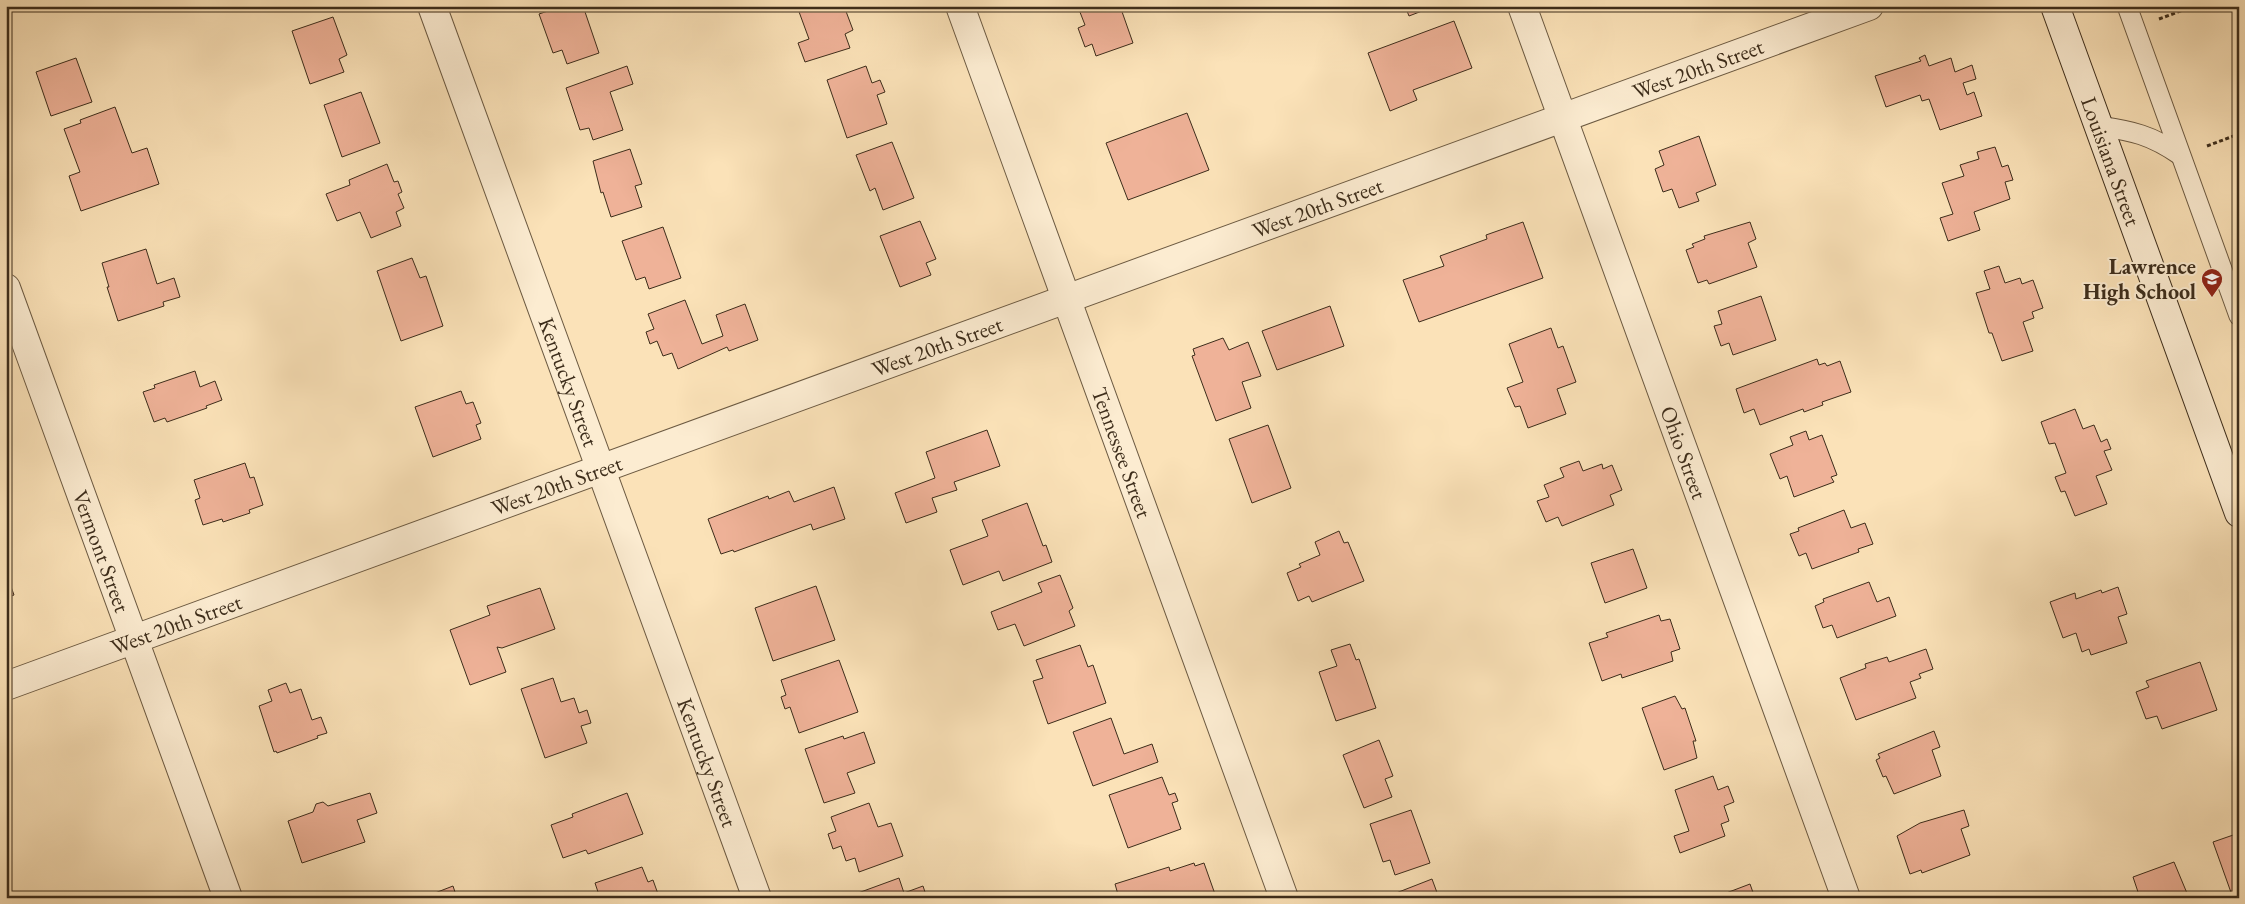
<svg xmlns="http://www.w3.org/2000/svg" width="2245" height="904" viewBox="0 0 2245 904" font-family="'EB Garamond',serif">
	<rect width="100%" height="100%" fill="#fbe2b8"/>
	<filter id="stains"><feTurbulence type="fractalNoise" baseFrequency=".004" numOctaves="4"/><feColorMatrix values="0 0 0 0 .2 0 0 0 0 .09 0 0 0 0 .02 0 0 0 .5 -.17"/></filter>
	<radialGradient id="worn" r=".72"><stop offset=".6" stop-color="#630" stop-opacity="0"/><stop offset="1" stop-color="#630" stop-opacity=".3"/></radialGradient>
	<g fill="#efb298" stroke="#3d2d1b">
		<path d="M 6,6 L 33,6 L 7,13 Z"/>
		<path d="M 563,6 L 583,6 L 599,53 L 567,64 L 562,50 L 553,53 L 539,14 Z"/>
		<path d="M 805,6 L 844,6 L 853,30 L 845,34 L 850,48 L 805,62 L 798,43 L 809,39 L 798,9 Z"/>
		<path d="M 1120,6 L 1133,43 L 1096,56 L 1092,44 L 1085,47 L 1078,28 L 1085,25 L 1078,7 Z"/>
		<path d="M 1405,6 L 1435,6 L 1409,16 Z"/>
		<path d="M 333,17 L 347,55 L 339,59 L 344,72 L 310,84 L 292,31 Z"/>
		<path d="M 1454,21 L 1472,68 L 1413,90 L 1417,100 L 1390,111 L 1368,53 Z"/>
		<path d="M 1925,55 L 1929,66 L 1951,58 L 1955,72 L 1972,65 L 1976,79 L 1963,83 L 1967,95 L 1974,92 L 1982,116 L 1940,130 L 1929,99 L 1922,101 L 1920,95 L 1886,107 L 1875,76 L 1921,61 L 1919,58 Z"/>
		<path d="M 76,58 L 92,102 L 51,116 L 36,72 Z"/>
		<path d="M 627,66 L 633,84 L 610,92 L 623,130 L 593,140 L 589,128 L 580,130 L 566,88 Z"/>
		<path d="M 866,66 L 872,83 L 880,80 L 885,92 L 877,95 L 887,124 L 847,138 L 827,80 Z"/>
		<path d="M 361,92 L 380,143 L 342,157 L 324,105 Z"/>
		<path d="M 115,107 L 132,153 L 147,148 L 159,184 L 81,211 L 69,176 L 80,172 L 64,129 L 81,123 L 80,120 Z"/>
		<path d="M 1187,113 L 1209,170 L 1128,200 L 1106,143 Z"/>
		<path d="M 1699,136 L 1716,185 L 1696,193 L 1699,201 L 1679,208 L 1672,189 L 1663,192 L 1655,169 L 1664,165 L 1659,151 Z"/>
		<path d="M 892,142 L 914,198 L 883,210 L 875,188 L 870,191 L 856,155 Z"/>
		<path d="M 1995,147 L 2002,167 L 2008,165 L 2013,180 L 2005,182 L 2010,199 L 1974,212 L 1980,230 L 1948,241 L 1940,218 L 1953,214 L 1942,183 L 1964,176 L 1960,165 L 1979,159 L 1977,152 Z"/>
		<path d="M 630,149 L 642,184 L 635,186 L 642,207 L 611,217 L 603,192 L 601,193 L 593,161 Z"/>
		<path d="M 387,164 L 394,182 L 398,181 L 402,192 L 398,194 L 404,208 L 396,212 L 401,226 L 371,238 L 360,212 L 337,221 L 326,194 L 350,185 L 349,180 Z"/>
		<path d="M 920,221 L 936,259 L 926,263 L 931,275 L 900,287 L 880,236 Z"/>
		<path d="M 1523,222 L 1543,278 L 1419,322 L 1403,280 L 1444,266 L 1440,256 L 1487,239 L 1486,235 Z"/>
		<path d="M 1750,222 L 1756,239 L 1748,243 L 1757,267 L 1709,284 L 1707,280 L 1698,283 L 1686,250 L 1694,247 L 1692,244 L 1705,239 L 1704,236 Z"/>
		<path d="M 663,227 L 681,278 L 649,289 L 645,277 L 636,280 L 622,241 Z"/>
		<path d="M 146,249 L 157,284 L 174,278 L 180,297 L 163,302 L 164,306 L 118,321 L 107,287 L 109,287 L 102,263 Z"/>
		<path d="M 412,258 L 420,278 L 426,276 L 443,326 L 401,341 L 377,271 Z"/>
		<path d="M 1999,266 L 2005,283 L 2020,278 L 2022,284 L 2033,280 L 2043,308 L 2032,312 L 2034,318 L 2023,322 L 2033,351 L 2002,361 L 1992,333 L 1989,333 L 1976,293 L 1990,289 L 1984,271 Z"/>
		<path d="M 1761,296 L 1776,340 L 1733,355 L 1729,343 L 1721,346 L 1714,326 L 1722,324 L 1718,311 Z"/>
		<path d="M 685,300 L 702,344 L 723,336 L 716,315 L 745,304 L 758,340 L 729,351 L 727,347 L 678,369 L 672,353 L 663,356 L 657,341 L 650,344 L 646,332 L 654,329 L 648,314 Z"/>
		<path d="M 1330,306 L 1344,346 L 1277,370 L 1262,331 Z"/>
		<path d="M 1551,328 L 1558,348 L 1563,346 L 1576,382 L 1557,389 L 1566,414 L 1528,428 L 1520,406 L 1515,407 L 1507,388 L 1523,382 L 1509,344 Z"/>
		<path d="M 1223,338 L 1229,350 L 1248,342 L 1261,376 L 1242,382 L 1251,408 L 1216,421 L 1192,356 L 1195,355 L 1193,349 Z"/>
		<path d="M 1817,359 L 1819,365 L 1825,363 L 1827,366 L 1840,361 L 1851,392 L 1822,402 L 1823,405 L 1804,412 L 1803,409 L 1760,425 L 1754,409 L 1744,413 L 1736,389 Z"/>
		<path d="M 195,371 L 200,387 L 215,381 L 222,400 L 206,406 L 207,408 L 167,422 L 165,418 L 154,422 L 143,392 L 155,388 L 154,385 Z"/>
		<path d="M 461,391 L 466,404 L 473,402 L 481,423 L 476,425 L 481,439 L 433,457 L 415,407 Z"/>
		<path d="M 2075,409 L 2083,429 L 2094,425 L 2101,442 L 2107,439 L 2111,449 L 2104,451 L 2112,470 L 2096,476 L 2107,504 L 2075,516 L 2065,491 L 2061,492 L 2055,477 L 2066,473 L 2055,443 L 2049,444 L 2041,422 Z"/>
		<path d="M 1268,425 L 1291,488 L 1252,503 L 1229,439 Z"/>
		<path d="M 987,430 L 1000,466 L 954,482 L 957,490 L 932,498 L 937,512 L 906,523 L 895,493 L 935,478 L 926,452 Z"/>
		<path d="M 1806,431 L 1809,440 L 1822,435 L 1837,475 L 1831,477 L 1834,482 L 1794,497 L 1787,476 L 1780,479 L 1770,454 L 1793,445 L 1790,437 Z"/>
		<path d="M 1579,461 L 1583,471 L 1602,464 L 1603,469 L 1612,465 L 1622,490 L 1610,495 L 1614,505 L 1562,526 L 1558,517 L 1546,522 L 1537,501 L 1549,497 L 1544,485 L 1564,477 L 1560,468 Z"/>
		<path d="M 245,463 L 250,478 L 254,477 L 263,505 L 249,510 L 250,513 L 223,522 L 222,519 L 203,525 L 195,500 L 200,498 L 194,480 Z"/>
		<path d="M 834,487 L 845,519 L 813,530 L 811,524 L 734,552 L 733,550 L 721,554 L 708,519 L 768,496 L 769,499 L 789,491 L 794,502 Z"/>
		<path d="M 1027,503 L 1043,546 L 1046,545 L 1052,562 L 1003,581 L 999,571 L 963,585 L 950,550 L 988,536 L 982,520 Z"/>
		<path d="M 1844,510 L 1851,528 L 1865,523 L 1873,544 L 1858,549 L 1859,552 L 1812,569 L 1806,553 L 1799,556 L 1790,534 L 1799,531 L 1798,528 Z"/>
		<path d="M 1339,531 L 1344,543 L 1348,542 L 1364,581 L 1312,602 L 1309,596 L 1298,601 L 1287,573 L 1301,567 L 1299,564 L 1320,555 L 1315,542 Z"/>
		<path d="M 1633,549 L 1647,588 L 1605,603 L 1591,563 Z"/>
		<path d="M 6,573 L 14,595 L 6,598 Z"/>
		<path d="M 1060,575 L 1073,608 L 1069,611 L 1075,626 L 1024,646 L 1015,624 L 998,630 L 991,612 L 1042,592 L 1038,583 Z"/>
		<path d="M 1869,582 L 1877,602 L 1889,597 L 1896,616 L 1837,638 L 1832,625 L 1823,628 L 1815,606 L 1824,602 L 1823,599 Z"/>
		<path d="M 816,586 L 835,640 L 773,661 L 755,608 Z"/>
		<path d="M 2118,587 L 2127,614 L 2118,617 L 2127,643 L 2091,655 L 2089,649 L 2082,652 L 2076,633 L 2063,638 L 2050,602 L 2075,593 L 2076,599 L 2101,590 L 2102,593 Z"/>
		<path d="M 540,588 L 555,629 L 502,648 L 497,647 L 506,672 L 470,685 L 450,630 L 490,615 L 487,606 Z"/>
		<path d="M 1659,615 L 1661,621 L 1670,619 L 1680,649 L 1671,652 L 1673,661 L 1622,678 L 1621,674 L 1602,681 L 1589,643 L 1608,637 L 1606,633 Z"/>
		<path d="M 1350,644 L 1356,660 L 1359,659 L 1376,708 L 1336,721 L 1319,672 L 1337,666 L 1331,650 Z"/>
		<path d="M 1080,645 L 1088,667 L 1093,665 L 1106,703 L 1048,724 L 1033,681 L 1043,678 L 1036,660 Z"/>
		<path d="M 1926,649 L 1933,669 L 1919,674 L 1921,678 L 1910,682 L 1916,698 L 1856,720 L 1840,678 L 1866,668 L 1865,664 L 1887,657 L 1889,662 Z"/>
		<path d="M 839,660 L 858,712 L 799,733 L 790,707 L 785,709 L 781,697 L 786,695 L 781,680 Z"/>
		<path d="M 2200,662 L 2217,710 L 2162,729 L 2157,716 L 2146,719 L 2136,692 L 2149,687 L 2146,681 Z"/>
		<path d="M 553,678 L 561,702 L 574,698 L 579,713 L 587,710 L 591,723 L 581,726 L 587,743 L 545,758 L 521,689 Z"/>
		<path d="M 286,683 L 290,693 L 301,689 L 312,720 L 321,717 L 327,733 L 317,736 L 318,738 L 277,753 L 276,751 L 274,752 L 259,706 L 272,701 L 268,690 Z"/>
		<path d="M 1675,696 L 1682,709 L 1685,708 L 1696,741 L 1693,741 L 1697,758 L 1664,770 L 1642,708 Z"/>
		<path d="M 1111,718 L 1124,754 L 1152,744 L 1158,762 L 1093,786 L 1073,732 Z"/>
		<path d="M 1934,731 L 1940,747 L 1932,750 L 1941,776 L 1894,794 L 1886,776 L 1883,777 L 1876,760 L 1880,758 L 1878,754 Z"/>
		<path d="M 864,732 L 875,763 L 847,773 L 855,793 L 824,803 L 805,749 L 843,736 L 844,739 Z"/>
		<path d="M 1379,740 L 1393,776 L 1385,779 L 1392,797 L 1364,808 L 1343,755 Z"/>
		<path d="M 1713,776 L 1718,790 L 1728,786 L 1734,802 L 1724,806 L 1729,821 L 1721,824 L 1725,836 L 1680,853 L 1674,836 L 1689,831 L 1675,790 Z"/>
		<path d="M 1162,777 L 1169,795 L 1175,793 L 1178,801 L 1172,803 L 1181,829 L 1128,848 L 1109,795 Z"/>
		<path d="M 370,793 L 377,813 L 357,820 L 365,842 L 302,863 L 288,821 L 313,812 L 316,804 L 323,802 L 328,806 Z"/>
		<path d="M 627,793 L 643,834 L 588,854 L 586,850 L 563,858 L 551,825 L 573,817 L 572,814 Z"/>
		<path d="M 869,803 L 878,827 L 891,823 L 903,856 L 859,872 L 855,858 L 846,861 L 841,846 L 833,849 L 828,834 L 836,831 L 831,817 Z"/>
		<path d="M 1411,810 L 1430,863 L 1395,875 L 1390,860 L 1383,862 L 1370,824 Z"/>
		<path d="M 1964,810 L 1969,826 L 1961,829 L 1970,855 L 1922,873 L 1921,870 L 1910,874 L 1897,836 L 1920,823 Z"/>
		<path d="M 2239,833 L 2239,898 L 2233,898 L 2213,842 Z"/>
		<path d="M 2174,862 L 2189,898 L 2140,898 L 2133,877 Z"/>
		<path d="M 1194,863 L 1195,866 L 1204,863 L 1216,897 L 1119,898 L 1115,884 L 1169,867 L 1170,871 Z"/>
		<path d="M 642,867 L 648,882 L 653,880 L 658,894 L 654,898 L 600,898 L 595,883 Z"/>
		<path d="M 899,878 L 904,893 L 923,886 L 927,898 L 859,898 L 858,893 Z"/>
		<path d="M 1432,879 L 1439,898 L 1392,898 L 1391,895 Z"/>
		<path d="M 1750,884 L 1755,898 L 1713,898 Z"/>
		<path d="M 453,886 L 457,898 L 422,898 Z"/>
	</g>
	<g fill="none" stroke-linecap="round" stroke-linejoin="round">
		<g stroke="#6c5a42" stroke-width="21">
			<g id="service">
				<path d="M 2127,6 L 2239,316"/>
				<path d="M 2098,126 C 2133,131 2151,135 2180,155"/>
			</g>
		</g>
		<g stroke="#6c5a42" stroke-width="30">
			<g id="minor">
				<path id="s1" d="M 432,6 L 757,898"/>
				<path id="s2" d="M 1522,6 L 1846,898"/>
				<path id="s3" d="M 6,288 L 228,898"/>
				<path id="s4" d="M 6,686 L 1869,6"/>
			</g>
		</g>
		<g stroke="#6c5a42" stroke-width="30">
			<g id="tertiary">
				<path id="s5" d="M 960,6 L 1284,898"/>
			</g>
		</g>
		<g stroke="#3d2d1b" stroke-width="30">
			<g id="secondary">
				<path id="s6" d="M 2055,6 L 2239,513"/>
			</g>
		</g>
		<g stroke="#3d2d1b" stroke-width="3" stroke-dasharray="4 2.5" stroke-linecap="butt">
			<path d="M 2237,6 L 2239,12"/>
			<path d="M 2159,19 L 2194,6"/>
			<path d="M 2207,146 L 2239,134"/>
		</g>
		<use href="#service" stroke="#fcecd1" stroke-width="19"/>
		<use href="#minor" stroke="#fcecd1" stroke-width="28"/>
		<use href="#tertiary" stroke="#fcecd1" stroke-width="28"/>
		<use href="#secondary" stroke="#fcecd1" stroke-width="28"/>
	</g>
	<defs>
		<g id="school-pin" transform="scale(1.125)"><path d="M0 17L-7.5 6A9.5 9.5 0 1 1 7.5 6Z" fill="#8f2418" stroke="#fcecd1"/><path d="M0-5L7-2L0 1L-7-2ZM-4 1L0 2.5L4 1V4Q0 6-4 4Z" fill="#fff"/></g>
	</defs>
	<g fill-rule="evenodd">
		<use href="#school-pin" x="2212" y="279"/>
	</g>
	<g text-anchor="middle" stroke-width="4" stroke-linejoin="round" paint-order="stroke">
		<g font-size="22" fill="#3d2d1b" stroke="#fcecd1">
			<text dy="8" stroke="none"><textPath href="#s4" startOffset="1801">West 20th Street</textPath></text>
			<text dy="8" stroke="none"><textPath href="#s6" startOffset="165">Louisiana Street</textPath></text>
			<text dy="8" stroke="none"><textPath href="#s4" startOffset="1396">West 20th Street</textPath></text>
			<text dy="8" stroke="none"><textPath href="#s4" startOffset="991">West 20th Street</textPath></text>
			<text dy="8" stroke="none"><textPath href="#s1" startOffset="400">Kentucky Street</textPath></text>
			<text dy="8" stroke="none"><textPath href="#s5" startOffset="475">Tennessee Street</textPath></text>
			<text dy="8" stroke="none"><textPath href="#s2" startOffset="475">Ohio Street</textPath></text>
			<text dy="8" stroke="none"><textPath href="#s4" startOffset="586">West 20th Street</textPath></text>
			<text dy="8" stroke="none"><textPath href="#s3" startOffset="280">Vermont Street</textPath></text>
			<text dy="8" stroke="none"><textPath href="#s4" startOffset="181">West 20th Street</textPath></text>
			<text dy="8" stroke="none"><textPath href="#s1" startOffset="805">Kentucky Street</textPath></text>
		</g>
		<g font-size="22" font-weight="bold" fill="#3d2d1b" stroke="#fcecd1" text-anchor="end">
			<text x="2196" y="274">Lawrence<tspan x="2196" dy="25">High School</tspan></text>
		</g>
	</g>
	<rect width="2245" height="904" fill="none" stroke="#fbe2b8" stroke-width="25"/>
	<rect x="8" y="8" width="2230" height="889" fill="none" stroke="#3d2d1b" stroke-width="2.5"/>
	<rect x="12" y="12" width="2220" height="879" fill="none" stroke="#3d2d1b"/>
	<rect width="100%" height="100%" filter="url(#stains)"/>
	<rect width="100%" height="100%" fill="url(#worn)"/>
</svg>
